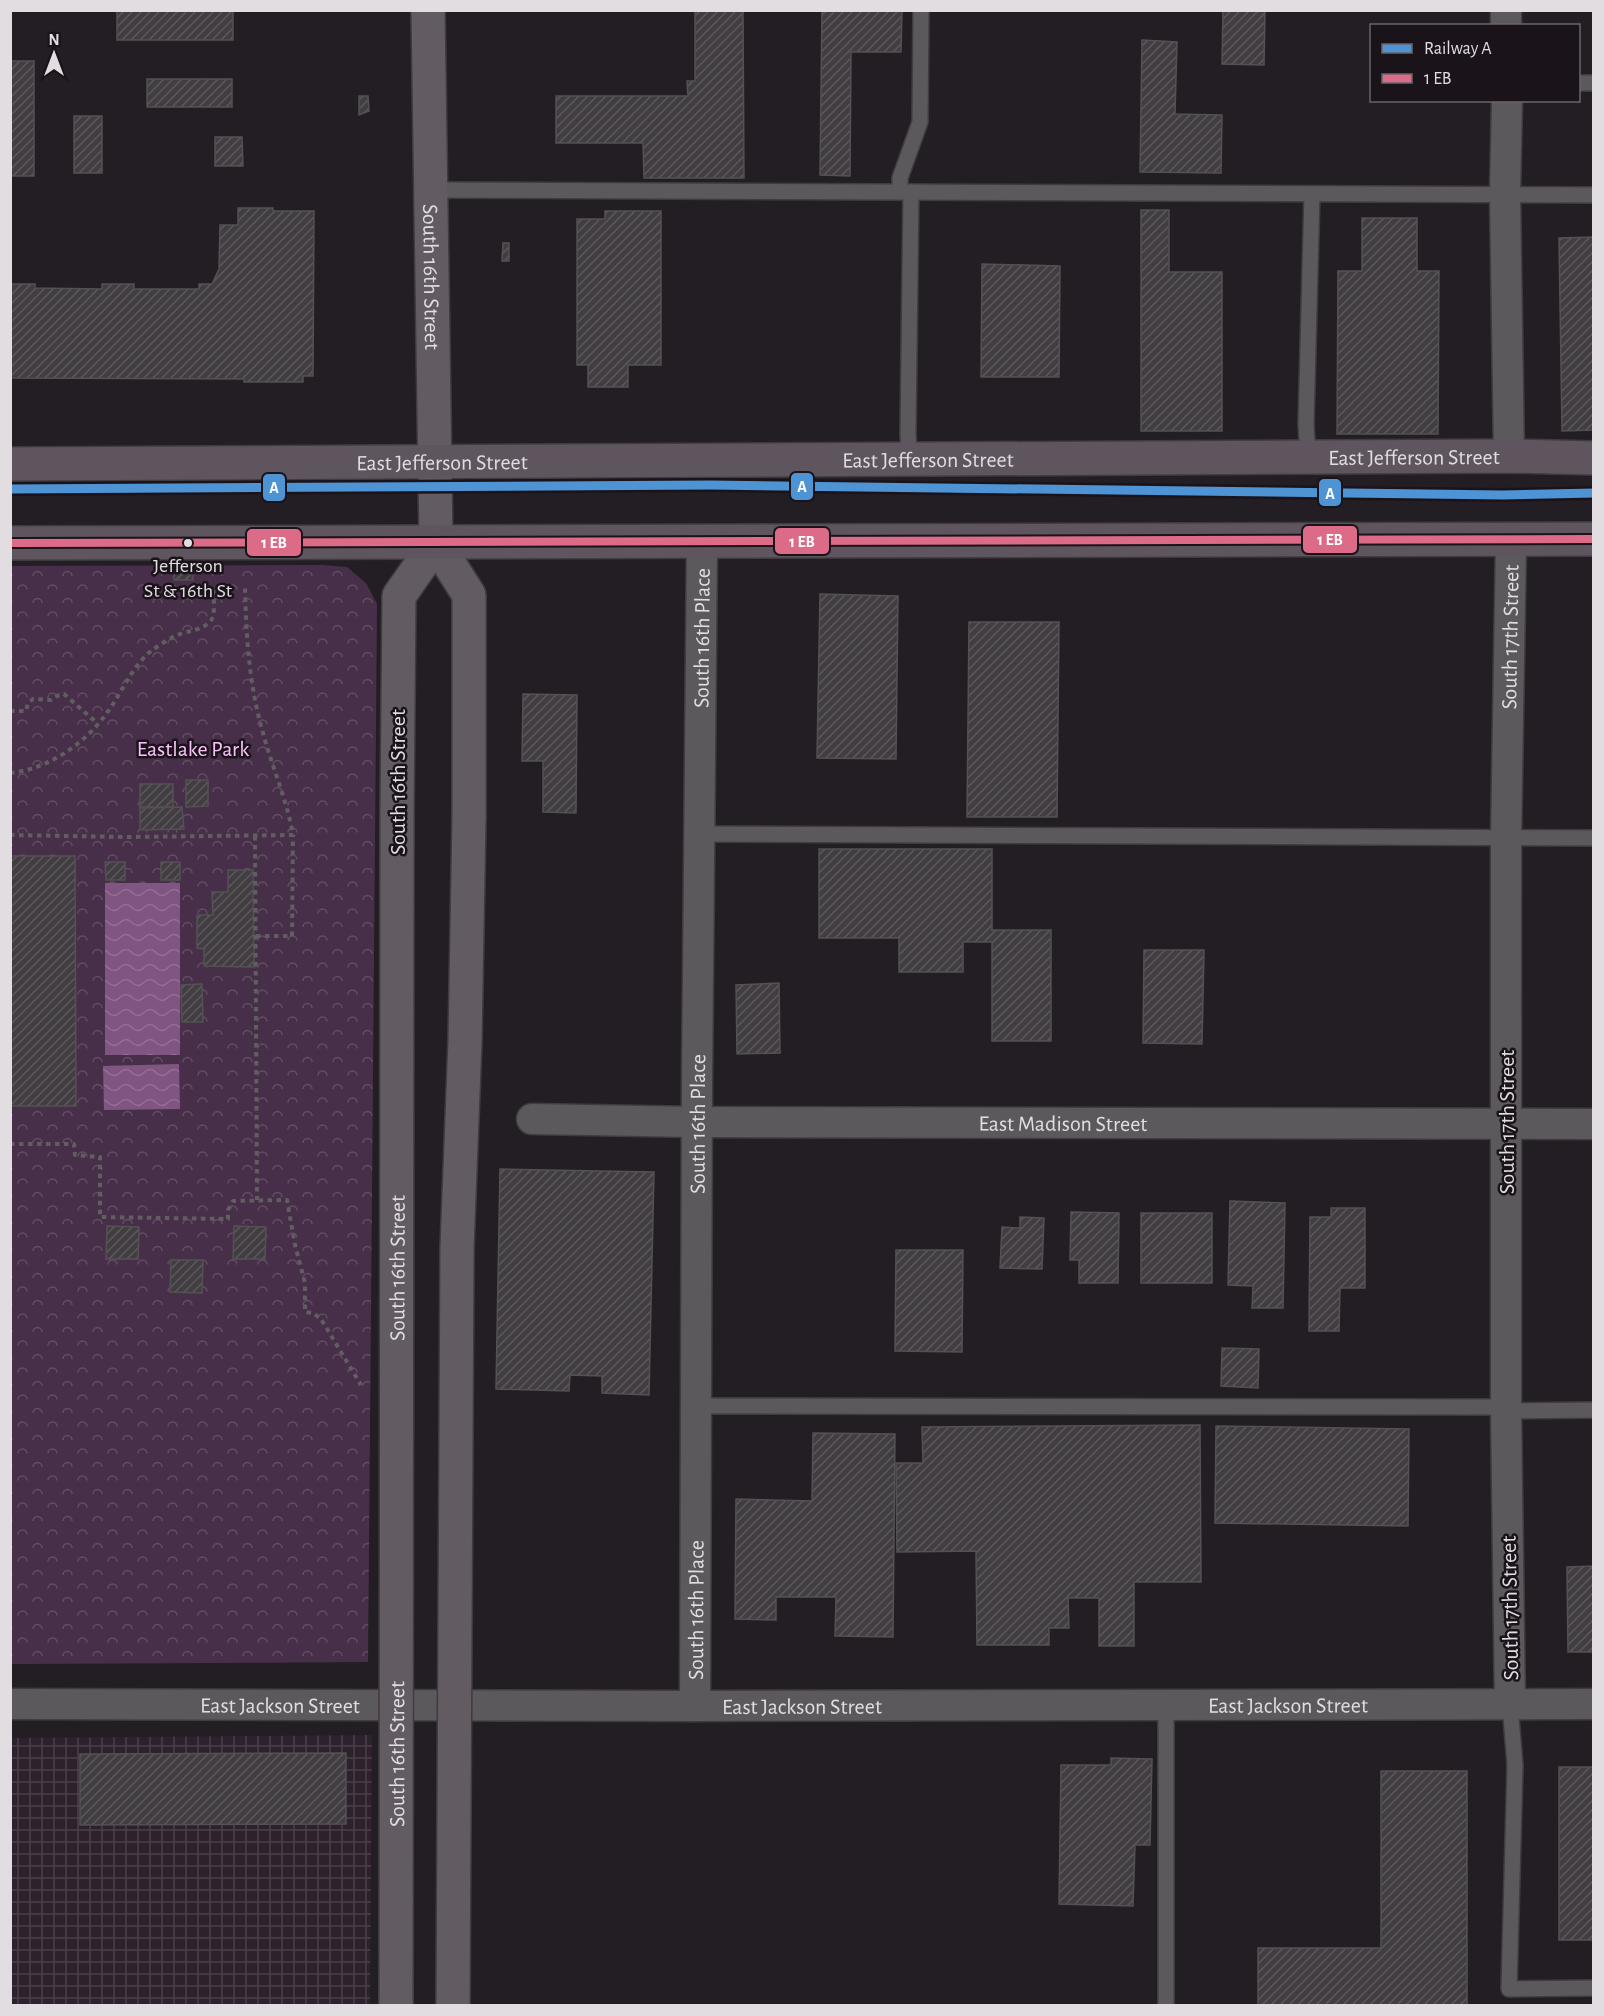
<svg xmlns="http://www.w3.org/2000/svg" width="1604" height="2016" viewBox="0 0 1604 2016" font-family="'Alegreya Sans',sans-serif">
	<defs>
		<pattern id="industrial-grid" width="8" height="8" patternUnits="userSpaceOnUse" patternTransform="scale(1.5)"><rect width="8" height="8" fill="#2c212c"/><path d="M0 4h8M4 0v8" fill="none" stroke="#4a414a"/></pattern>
		<pattern id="park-crowns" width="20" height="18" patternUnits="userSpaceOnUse" patternTransform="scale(1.5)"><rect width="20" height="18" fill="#482f49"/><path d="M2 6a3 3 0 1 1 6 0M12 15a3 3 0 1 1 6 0" fill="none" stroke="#624d63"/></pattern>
		<pattern id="water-waves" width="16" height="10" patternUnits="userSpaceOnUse" patternTransform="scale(1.5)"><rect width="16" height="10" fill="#815582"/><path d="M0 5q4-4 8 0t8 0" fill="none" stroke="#936d93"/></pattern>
		<pattern id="building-hatch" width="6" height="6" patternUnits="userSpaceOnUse" patternTransform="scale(1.5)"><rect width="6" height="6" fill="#413d41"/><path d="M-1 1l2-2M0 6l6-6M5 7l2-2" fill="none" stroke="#5c595c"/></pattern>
	</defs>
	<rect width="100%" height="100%" fill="#231e23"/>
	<path fill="url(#industrial-grid)" d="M 372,1735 L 370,2005 L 11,2005 L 10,1738 Z"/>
	<path fill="url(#park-crowns)" d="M 322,565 L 347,567 L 366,583 L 377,604 L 368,1662 L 11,1664 L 10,566 Z"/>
	<g fill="url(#water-waves)">
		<rect x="105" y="883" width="75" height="172"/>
		<path d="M 179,1064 L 180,1109 L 104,1110 L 103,1066 Z"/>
	</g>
	<g fill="url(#building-hatch)" stroke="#545154" stroke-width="1.5">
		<path d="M 233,10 L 233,40 L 117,40 L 117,11 Z"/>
		<path d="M 695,10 L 743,10 L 744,178 L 644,178 L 643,143 L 556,143 L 556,96 L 688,96 L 687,81 L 695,81 Z"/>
		<path d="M 822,10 L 902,10 L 901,52 L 851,52 L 850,176 L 820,175 Z"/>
		<path d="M 1223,10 L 1265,10 L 1264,65 L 1222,64 Z"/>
		<path d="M 1142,40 L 1177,42 L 1175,114 L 1222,115 L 1221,173 L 1140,172 Z"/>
		<rect x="10" y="61" width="24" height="115"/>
		<rect x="147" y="79" width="85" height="28"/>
		<path d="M 359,96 L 368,96 L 369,111 L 359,115 Z"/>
		<rect x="74" y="116" width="28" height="57"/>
		<path d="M 215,137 L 242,137 L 243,166 L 215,166 Z"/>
		<path d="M 238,208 L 273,208 L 273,211 L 314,211 L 313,376 L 303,376 L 303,382 L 244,382 L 244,379 L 10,378 L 10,284 L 35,284 L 35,288 L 102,289 L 102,284 L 134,284 L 134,289 L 199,289 L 199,284 L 212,284 L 219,269 L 220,225 L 238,225 Z"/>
		<path d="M 1141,210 L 1169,210 L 1169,272 L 1222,272 L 1222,431 L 1141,431 Z"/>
		<path d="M 605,211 L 661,211 L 661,365 L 628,365 L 628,387 L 588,387 L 588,365 L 577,365 L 577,219 L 605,219 Z"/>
		<path d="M 1362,218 L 1417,218 L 1417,271 L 1439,271 L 1438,434 L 1337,434 L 1338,271 L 1362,271 Z"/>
		<path d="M 1594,237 L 1594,430 L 1562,431 L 1559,238 Z"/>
		<path d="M 503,243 L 509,243 L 509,261 L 502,261 Z"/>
		<path d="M 982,264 L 1060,266 L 1059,377 L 981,377 Z"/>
		<rect x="174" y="573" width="19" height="7"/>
		<path d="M 820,594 L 898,596 L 896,759 L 817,758 Z"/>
		<path d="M 969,622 L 1059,622 L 1057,817 L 967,817 Z"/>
		<path d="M 523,694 L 577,695 L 576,813 L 543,812 L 543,761 L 522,761 Z"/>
		<path d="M 186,780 L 208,780 L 208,806 L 186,807 Z"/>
		<rect x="140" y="784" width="33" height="23"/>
		<path d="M 182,807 L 184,829 L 140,830 L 140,808 Z"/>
		<path d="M 819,849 L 992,849 L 992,930 L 1051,930 L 1051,1041 L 992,1041 L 992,942 L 963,942 L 963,972 L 899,972 L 899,938 L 819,938 Z"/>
		<path d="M 10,856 L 75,856 L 76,1106 L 10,1106 Z"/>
		<path d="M 105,862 L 125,862 L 125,880 L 106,880 Z"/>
		<rect x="161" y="862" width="19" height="18"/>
		<path d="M 228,870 L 253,870 L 254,967 L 204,966 L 204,949 L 197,948 L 197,915 L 213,915 L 212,892 L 228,892 Z"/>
		<path d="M 1144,950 L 1204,950 L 1202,1044 L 1143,1043 Z"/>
		<path d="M 779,983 L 780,1053 L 737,1054 L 736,985 Z"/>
		<path d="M 202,984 L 203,1022 L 182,1022 L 181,985 Z"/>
		<path d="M 500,1169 L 654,1172 L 649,1395 L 602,1393 L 602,1376 L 570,1375 L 569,1391 L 496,1389 Z"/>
		<path d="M 1230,1201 L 1285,1203 L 1283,1308 L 1252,1308 L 1253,1286 L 1228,1285 Z"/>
		<path d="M 1331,1208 L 1365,1208 L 1365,1288 L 1340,1288 L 1339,1331 L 1309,1331 L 1310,1217 L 1331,1217 Z"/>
		<path d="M 1071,1212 L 1119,1213 L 1118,1283 L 1079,1283 L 1079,1260 L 1070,1260 Z"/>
		<rect x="1141" y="1213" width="71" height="70"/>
		<path d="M 1020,1217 L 1044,1218 L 1042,1269 L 1000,1268 L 1002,1227 L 1020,1228 Z"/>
		<path d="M 107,1226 L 139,1227 L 138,1259 L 106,1259 Z"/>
		<path d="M 234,1226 L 266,1227 L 265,1259 L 233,1259 Z"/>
		<path d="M 896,1250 L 963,1250 L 962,1352 L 895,1351 Z"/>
		<path d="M 171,1260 L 203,1260 L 202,1293 L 170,1292 Z"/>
		<path d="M 1222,1348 L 1259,1349 L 1258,1388 L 1221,1386 Z"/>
		<path d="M 1200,1425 L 1201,1582 L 1134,1582 L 1134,1646 L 1099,1646 L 1099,1598 L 1068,1598 L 1069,1628 L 1049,1628 L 1049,1645 L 977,1645 L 976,1551 L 897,1552 L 896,1463 L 923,1463 L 922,1427 Z"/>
		<path d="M 1216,1426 L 1409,1429 L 1408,1526 L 1215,1523 Z"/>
		<path d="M 813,1433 L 895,1434 L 893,1637 L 835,1636 L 836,1597 L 776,1597 L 776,1620 L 735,1619 L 736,1499 L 812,1501 Z"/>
		<path d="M 1594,1566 L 1594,1652 L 1568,1652 L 1567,1567 Z"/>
		<path d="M 346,1753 L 346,1824 L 80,1825 L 80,1754 Z"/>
		<path d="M 1111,1758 L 1152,1759 L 1150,1845 L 1135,1845 L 1133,1906 L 1059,1904 L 1061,1765 L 1111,1765 Z"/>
		<rect x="1559" y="1767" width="35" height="173"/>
		<path d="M 1381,1771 L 1467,1771 L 1467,2006 L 1258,2006 L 1258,1948 L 1381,1948 Z"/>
	</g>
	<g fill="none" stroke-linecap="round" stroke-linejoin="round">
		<g stroke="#3f3b3f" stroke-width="18">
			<g id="service">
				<path d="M 1578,83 L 1594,83"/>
				<path d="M 430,190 L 1594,195"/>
				<path d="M 900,192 L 900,178 L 920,122 L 921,10"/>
				<path d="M 1308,457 L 1306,424 L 1312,194"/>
				<path d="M 909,459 L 908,433 L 911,192"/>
				<path d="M 699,834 L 1594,838"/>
				<path d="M 696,1406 L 1506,1407"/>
				<path d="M 1506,1411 L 1594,1410"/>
				<path d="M 1510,1705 L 1515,1765 L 1509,1989 L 1594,1988"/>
				<path d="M 1166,1706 L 1166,2006"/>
			</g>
		</g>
		<g stroke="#3f3b3f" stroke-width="33">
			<g id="minor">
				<path d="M 1506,10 L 1506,26"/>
				<path d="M 1507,100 L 1505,194 L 1509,456"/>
				<path id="s1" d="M 532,1119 L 697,1122 L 1594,1124"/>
				<path id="s2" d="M 10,1704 L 695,1706 L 1594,1704"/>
				<path id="s3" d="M 1510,1705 L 1506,1411 L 1506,838 L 1511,540"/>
				<path id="s4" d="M 695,1706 L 697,1083 L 702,541"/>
			</g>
		</g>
		<g stroke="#3f3b3f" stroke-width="36">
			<g id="secondary">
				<path id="s5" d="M 428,10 L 436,543 L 469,595 L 469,818"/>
				<path d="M 397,813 L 399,596 L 436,543"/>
			</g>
		</g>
		<g stroke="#3f3b3f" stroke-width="36">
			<g id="primary">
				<path id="s6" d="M 10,464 L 1509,456 L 1594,458"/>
				<path d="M 10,543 L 1594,539"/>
			</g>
		</g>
		<g stroke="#615e61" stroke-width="4" stroke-dasharray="4.5 4.5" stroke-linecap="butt">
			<path d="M 10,711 L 26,711 L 28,703 L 33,699 L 51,700 L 59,695 L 64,694 L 97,723"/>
			<path d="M 10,773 C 50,769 87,742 109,710 C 123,690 132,667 151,651 C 158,646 167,640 175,636 C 186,631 199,631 209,623 C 217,616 213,597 213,587"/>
			<path d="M 10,835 L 129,837 L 293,835 C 287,800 272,767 263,733 C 249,685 246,635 245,586"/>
			<path d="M 255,836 L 257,1200"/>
			<path d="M 256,936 L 292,936 L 293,835"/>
			<path d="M 10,1144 L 74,1144 L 75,1155 L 100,1157 L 100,1217 L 228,1219 L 228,1210 L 233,1201 L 287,1200 L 295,1245 L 305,1283 L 305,1312 L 313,1313 L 321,1319 L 361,1385"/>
		</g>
		<use href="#service" stroke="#5b595b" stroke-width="15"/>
		<use href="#minor" stroke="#5b595b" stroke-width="30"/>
		<use href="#secondary" stroke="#625c62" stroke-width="33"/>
		<use href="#primary" stroke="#5e555e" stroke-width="33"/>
		<g stroke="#3f3b3f" stroke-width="36" stroke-linecap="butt">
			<g id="secondary-bridge">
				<path id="s7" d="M 396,2006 L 397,813"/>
				<path d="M 453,2006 L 457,1248 L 465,1041 L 469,818"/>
			</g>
		</g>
		<use href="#secondary-bridge" stroke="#625c62" stroke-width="33"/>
		<g stroke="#1a141a" stroke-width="12">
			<path id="bus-1" d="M 10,543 L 1594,539"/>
		</g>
		<use href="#bus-1" stroke="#dc6b88" stroke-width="8"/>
		<g stroke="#1a141a" stroke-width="14">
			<path id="rail-1" d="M 10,489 L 711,485 L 1503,495 L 1594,493"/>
		</g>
		<use href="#rail-1" stroke="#4e93d4" stroke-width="9"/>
	</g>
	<circle fill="#e1dde1" stroke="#1a141a" stroke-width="2" cx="188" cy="543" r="5"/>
	<g text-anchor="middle" stroke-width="5" stroke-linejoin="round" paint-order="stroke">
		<g font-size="20" fill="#e1dde1" stroke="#1a141a">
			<text x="188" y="572">Jefferson<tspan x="188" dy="25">St &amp; 16th St</tspan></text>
		</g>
		<g font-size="22" fill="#e1dde1" stroke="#1a141a">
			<text dy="8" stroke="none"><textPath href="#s5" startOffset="267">South 16th Street</textPath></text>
			<text dy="8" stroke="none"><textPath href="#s6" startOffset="1404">East Jefferson Street</textPath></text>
			<text dy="8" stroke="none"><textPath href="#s6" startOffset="918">East Jefferson Street</textPath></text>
			<text dy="8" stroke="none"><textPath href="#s6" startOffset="432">East Jefferson Street</textPath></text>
			<text dy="8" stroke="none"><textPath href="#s3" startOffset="1068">South 17th Street</textPath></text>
			<text dy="8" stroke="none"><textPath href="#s4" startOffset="1068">South 16th Place</textPath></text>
			<text transform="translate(397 782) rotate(-90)" y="8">South 16th Street</text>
			<text transform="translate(1506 1122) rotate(-90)" y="8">South 17th Street</text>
			<text dy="8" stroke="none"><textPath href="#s1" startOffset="531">East Madison Street</textPath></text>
			<text dy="8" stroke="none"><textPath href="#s4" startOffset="582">South 16th Place</textPath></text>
			<text dy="8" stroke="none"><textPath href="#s7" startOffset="738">South 16th Street</textPath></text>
			<text transform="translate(1509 1608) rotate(-91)" y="8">South 17th Street</text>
			<text dy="8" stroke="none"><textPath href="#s4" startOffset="96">South 16th Place</textPath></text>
			<text dy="8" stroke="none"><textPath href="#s2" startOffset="270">East Jackson Street</textPath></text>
			<text dy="8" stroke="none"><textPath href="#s2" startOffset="792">East Jackson Street</textPath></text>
			<text dy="8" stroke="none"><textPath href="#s2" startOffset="1278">East Jackson Street</textPath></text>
			<text dy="8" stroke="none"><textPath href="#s7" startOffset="252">South 16th Street</textPath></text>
		</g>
		<g font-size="22" fill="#fbc1fb" stroke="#1a141a">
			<text x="193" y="756">Eastlake Park</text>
		</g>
	</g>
	<g stroke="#1a141a" stroke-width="2">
		<rect x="790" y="472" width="24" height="29" rx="6" fill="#4e93d4"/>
		<rect x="262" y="473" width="24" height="29" rx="6" fill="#4e93d4"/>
		<rect x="1318" y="478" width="24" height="29" rx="6" fill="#4e93d4"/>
		<rect x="1302" y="525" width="56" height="29" rx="6" fill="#dc6b88"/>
		<rect x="774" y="527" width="56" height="28" rx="6" fill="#dc6b88"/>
		<rect x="246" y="528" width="56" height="29" rx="6" fill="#dc6b88"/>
	</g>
	<g font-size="16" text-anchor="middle" font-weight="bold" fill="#fff">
		<text x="802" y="492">A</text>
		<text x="274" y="493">A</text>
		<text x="1330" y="499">A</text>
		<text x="1330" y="545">1 EB</text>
		<text x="802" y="547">1 EB</text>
		<text x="274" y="548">1 EB</text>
	</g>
	<rect width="1604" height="2016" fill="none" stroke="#e1dde1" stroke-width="24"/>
	<rect x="1370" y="24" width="210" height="78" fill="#1a141a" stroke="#6a646a" stroke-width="1.5"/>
	<rect x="1382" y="44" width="30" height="9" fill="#4e93d4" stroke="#6a646a" stroke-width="1.5"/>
	<text x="1424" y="54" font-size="18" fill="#e1dde1">Railway A</text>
	<rect x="1382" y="74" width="30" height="9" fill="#dc6b88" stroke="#6a646a" stroke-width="1.5"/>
	<text x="1424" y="84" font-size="18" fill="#e1dde1">1 EB</text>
	<g transform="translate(54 54)" stroke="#1a141a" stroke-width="4.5" paint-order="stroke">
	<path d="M0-4.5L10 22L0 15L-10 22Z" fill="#e1dde1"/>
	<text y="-9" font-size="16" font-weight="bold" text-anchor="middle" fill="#e1dde1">N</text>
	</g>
</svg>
